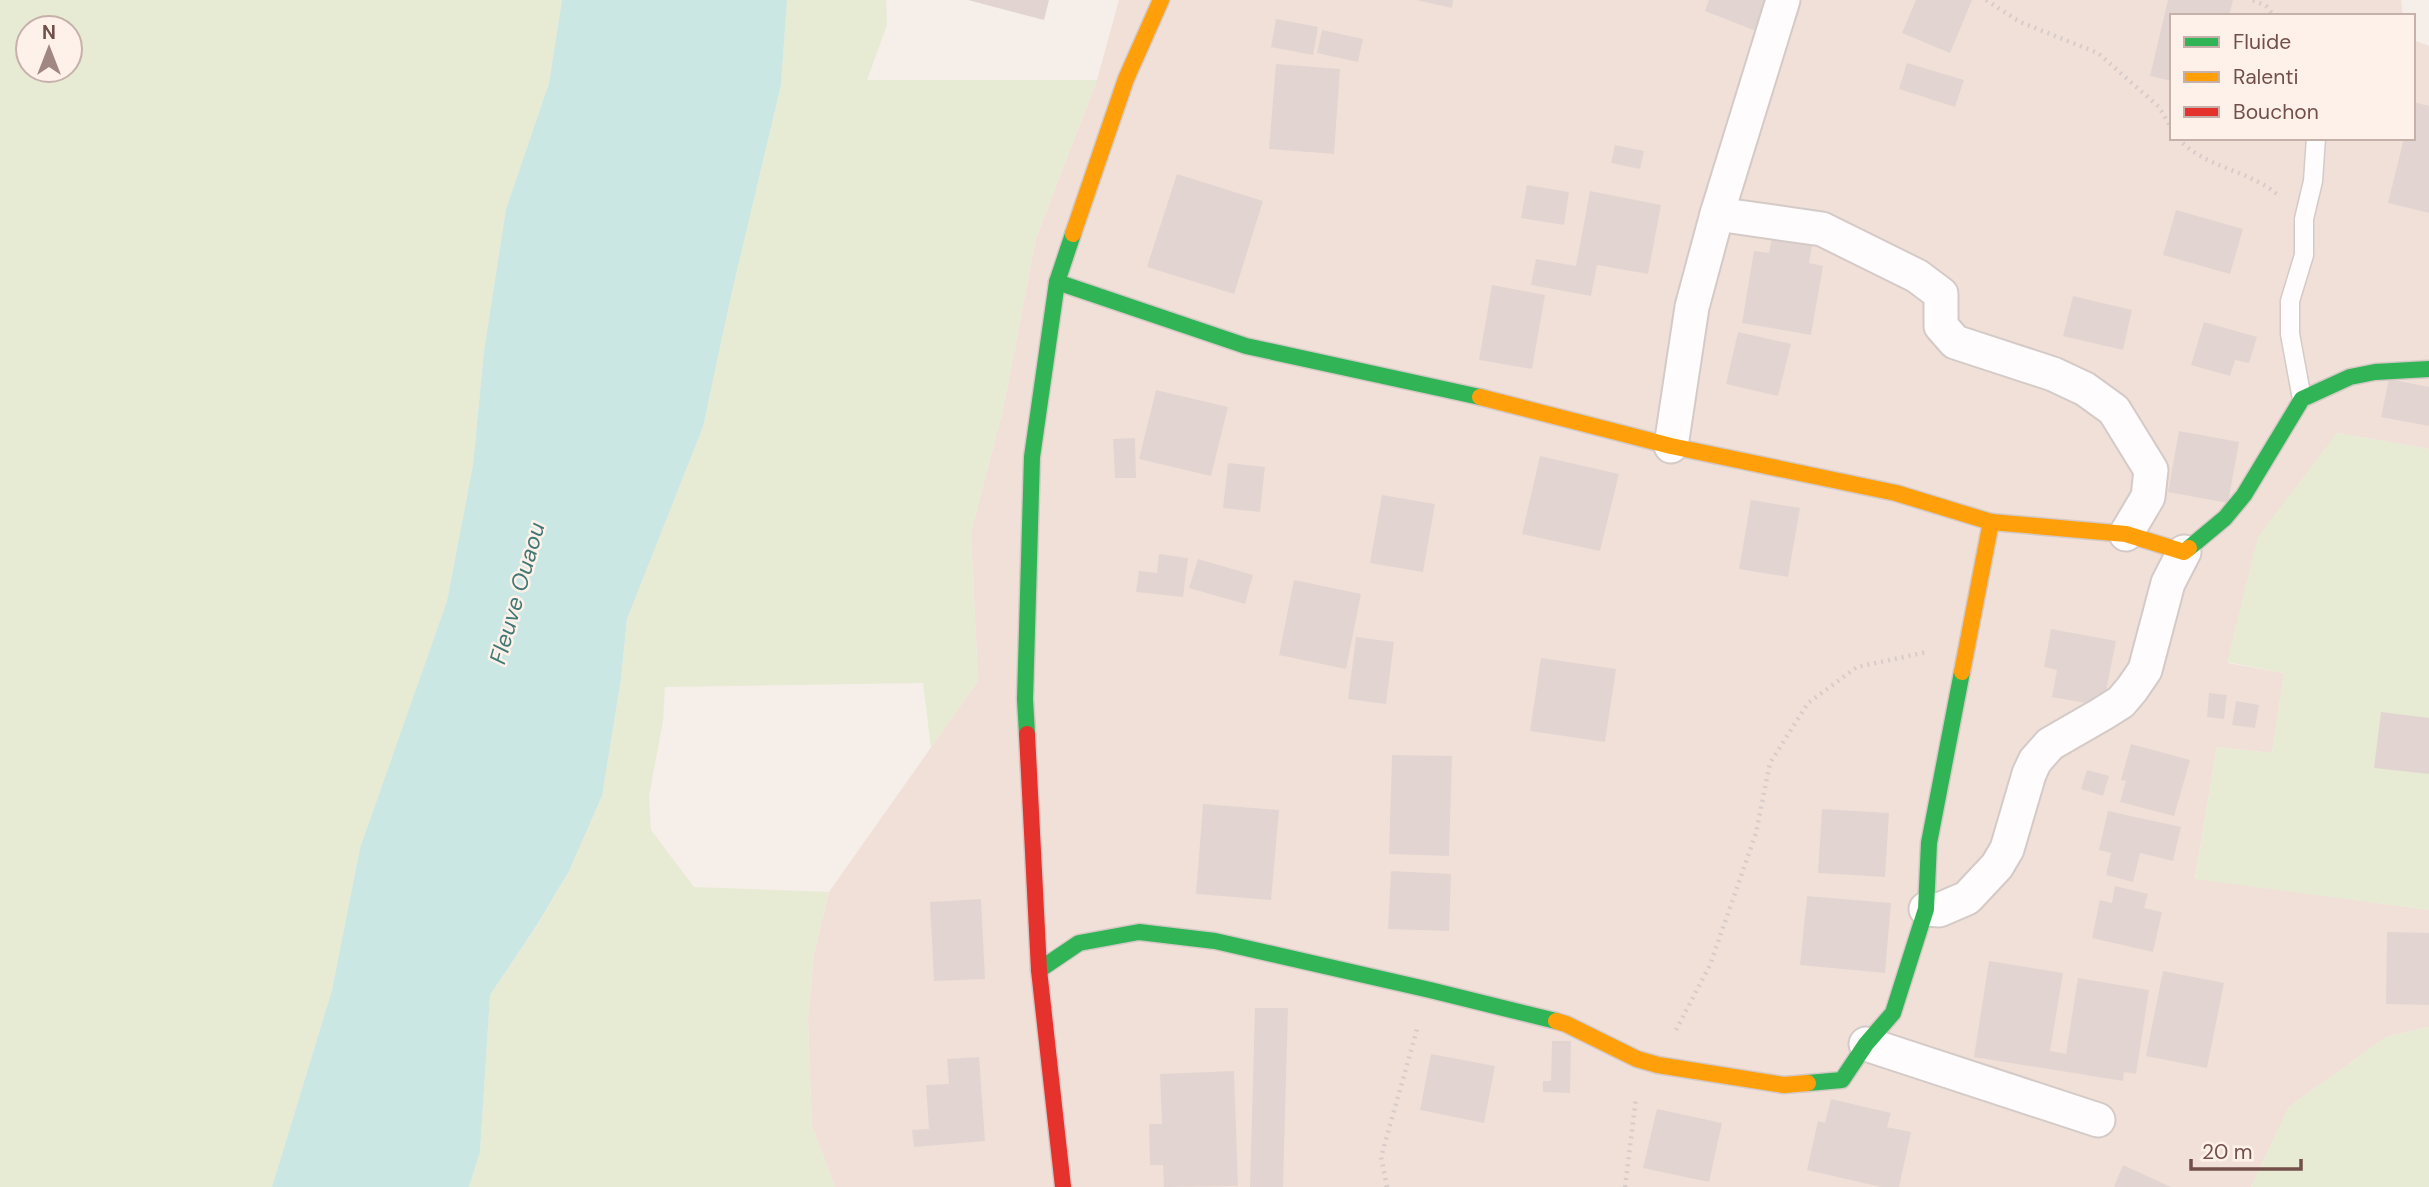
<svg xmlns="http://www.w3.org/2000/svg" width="2429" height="1187" viewBox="0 0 2429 1187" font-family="'DM Sans',sans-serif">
	<rect width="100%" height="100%" fill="#f6eee9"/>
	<path fill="#f0e0d8" d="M 1119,0 L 2401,0 L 2403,16 L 2172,16 L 2172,138 L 2413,138 L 2413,40 L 2429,46 L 2429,449 L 2337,433 L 2228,663 L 2284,673 L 2272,753 L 2217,747 L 2195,878 L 2429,910 L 2429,1027 L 2386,1037 L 2289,1107 L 2251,1187 L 835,1187 L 812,1126 L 808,1021 L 814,953 L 829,892 L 978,681 L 971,532 L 1003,410 L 1036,238 L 1097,80 Z"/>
	<g fill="#e7ebd4" fill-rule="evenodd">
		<path d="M 0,0 L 562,0 L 549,83 L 506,209 L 484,351 L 473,465 L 447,601 L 360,848 L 332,990 L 272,1187 L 0,1187 ZM 28,28 L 70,28 L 70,70 L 28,70 Z"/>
		<path d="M 787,0 L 886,0 L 887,25 L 867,80 L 1097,80 L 1036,238 L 1003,410 L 971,532 L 978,681 L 931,748 L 923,683 L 665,687 L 663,721 L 649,796 L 651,830 L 694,887 L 829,892 L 814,953 L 808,1021 L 812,1126 L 835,1187 L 469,1187 L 480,1152 L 490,995 L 537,926 L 569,871 L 602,796 L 621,679 L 627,619 L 703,427 L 731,296 L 781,85 Z"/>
		<path d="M 2337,433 L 2429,449 L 2429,910 L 2195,879 L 2217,747 L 2272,753 L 2284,673 L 2227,662 L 2258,537 Z"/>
		<path d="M 2429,1027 L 2429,1187 L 2251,1187 L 2289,1107 L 2386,1037 Z"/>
	</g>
	<path fill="#cbe7e3" d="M 562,0 L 787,0 L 781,85 L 731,296 L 703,427 L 627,619 L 621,679 L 602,796 L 569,871 L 537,925 L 490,995 L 480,1152 L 469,1187 L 272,1187 L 332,990 L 360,848 L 447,601 L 473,465 L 484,351 L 506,209 L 549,83 Z"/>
	<g fill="#e2d5d1">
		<path d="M 968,0 L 1049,0 L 1044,20 Z"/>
		<path d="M 1416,0 L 1453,0 L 1452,8 Z"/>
		<path d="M 1709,0 L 1774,0 L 1761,33 L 1705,11 Z"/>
		<path d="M 1916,0 L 1972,0 L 1950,53 L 1902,33 Z"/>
		<path d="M 2168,0 L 2233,0 L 2229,16 L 2172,16 L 2172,81 L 2150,76 Z"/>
		<path d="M 1276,19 L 1318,27 L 1313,55 L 1271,47 Z"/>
		<path d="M 1322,30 L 1363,39 L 1358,62 L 1317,53 Z"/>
		<path d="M 1907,63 L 1964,80 L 1955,107 L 1899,89 Z"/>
		<path d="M 1276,64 L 1340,69 L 1334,154 L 1269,149 Z"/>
		<path d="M 2413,102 L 2429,106 L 2429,213 L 2388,203 L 2404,138 L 2413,138 Z"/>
		<path d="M 1615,145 L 1644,151 L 1640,169 L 1611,163 Z"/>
		<path d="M 1177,174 L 1263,201 L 1234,294 L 1147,267 Z"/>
		<path d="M 1527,185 L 1569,192 L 1564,225 L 1521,218 Z"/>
		<path d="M 1590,191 L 1661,205 L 1648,274 L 1597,265 L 1591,296 L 1531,285 L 1536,259 L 1576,266 Z"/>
		<path d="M 2176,210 L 2243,229 L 2230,274 L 2163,255 Z"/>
		<path d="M 1772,238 L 1812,246 L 1809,263 L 1823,266 L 1811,335 L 1742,323 L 1754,251 L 1769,253 Z"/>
		<path d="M 1492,285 L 1545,295 L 1532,369 L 1479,360 Z"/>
		<path d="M 2073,296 L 2132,310 L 2123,350 L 2063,336 Z"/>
		<path d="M 2204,322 L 2257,337 L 2249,363 L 2235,360 L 2230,376 L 2191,365 Z"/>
		<path d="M 1738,332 L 1791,344 L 1778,396 L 1726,384 Z"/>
		<path d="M 2389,379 L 2429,387 L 2429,426 L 2381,417 Z"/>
		<path d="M 1156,390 L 1228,407 L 1211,476 L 1139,459 Z"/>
		<path d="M 2179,431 L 2239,442 L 2228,503 L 2168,492 Z"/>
		<path d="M 1135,438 L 1136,478 L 1115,478 L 1113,439 Z"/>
		<path d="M 1540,456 L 1619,474 L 1600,551 L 1522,534 Z"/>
		<path d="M 1228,463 L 1265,467 L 1260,512 L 1223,508 Z"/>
		<path d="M 1382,495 L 1435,504 L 1423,572 L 1370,563 Z"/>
		<path d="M 1751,500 L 1800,508 L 1788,577 L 1739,569 Z"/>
		<path d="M 1159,554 L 1188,558 L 1183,597 L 1136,592 L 1139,571 L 1157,573 Z"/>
		<path d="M 1198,559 L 1253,575 L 1245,604 L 1189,588 Z"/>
		<path d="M 1294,580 L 1361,594 L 1346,669 L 1279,655 Z"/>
		<path d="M 2051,629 L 2116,641 L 2103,706 L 2052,697 L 2057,670 L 2044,667 Z"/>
		<path d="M 1356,637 L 1394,642 L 1386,704 L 1348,699 Z"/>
		<path d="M 1541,658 L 1616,669 L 1605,742 L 1530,731 Z"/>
		<path d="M 2209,693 L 2227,695 L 2224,719 L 2207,717 Z"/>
		<path d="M 2236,701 L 2259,705 L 2255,728 L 2232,725 Z"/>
		<path d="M 2381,712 L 2429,718 L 2429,774 L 2374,768 Z"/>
		<path d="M 2131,744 L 2190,760 L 2174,816 L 2120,802 L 2126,781 L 2121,780 Z"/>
		<path d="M 1392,755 L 1452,756 L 1449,856 L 1389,854 Z"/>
		<path d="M 2087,770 L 2109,776 L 2103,796 L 2081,789 Z"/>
		<path d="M 1203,804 L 1279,810 L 1271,900 L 1196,894 Z"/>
		<path d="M 1822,809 L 1889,813 L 1885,877 L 1818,873 Z"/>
		<path d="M 2108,811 L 2181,827 L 2173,861 L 2140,853 L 2133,882 L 2106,875 L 2111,853 L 2099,850 Z"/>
		<path d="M 1391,871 L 1451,874 L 1449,931 L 1388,929 Z"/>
		<path d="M 2115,886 L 2148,894 L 2144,908 L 2162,912 L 2153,952 L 2092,938 L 2100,900 L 2112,903 Z"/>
		<path d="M 1807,896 L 1891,903 L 1885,973 L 1800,965 Z"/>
		<path d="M 981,899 L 985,979 L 934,981 L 930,902 Z"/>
		<path d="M 2387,932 L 2429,933 L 2429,1005 L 2386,1004 Z"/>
		<path d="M 1989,961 L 2063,973 L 2050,1051 L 2066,1054 L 2078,978 L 2149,990 L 2136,1074 L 2124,1072 L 2123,1081 L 1974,1057 Z"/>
		<path d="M 2163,971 L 2224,983 L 2207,1068 L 2146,1056 Z"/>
		<path d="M 1255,1008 L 1288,1008 L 1283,1187 L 1250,1187 Z"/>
		<path d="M 1552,1041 L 1571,1041 L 1570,1093 L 1543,1092 L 1543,1081 L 1551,1081 Z"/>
		<path d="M 1431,1054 L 1495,1066 L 1484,1123 L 1420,1110 Z"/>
		<path d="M 979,1057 L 985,1141 L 914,1147 L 912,1130 L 929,1129 L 926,1085 L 949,1084 L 947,1059 Z"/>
		<path d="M 1234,1071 L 1238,1186 L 1164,1187 L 1163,1165 L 1150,1165 L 1149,1124 L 1162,1124 L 1160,1074 Z"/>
		<path d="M 1831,1099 L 1891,1113 L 1887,1127 L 1911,1132 L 1899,1187 L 1881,1187 L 1807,1170 L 1818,1121 L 1825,1123 Z"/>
		<path d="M 1657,1109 L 1722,1123 L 1709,1182 L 1643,1168 Z"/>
		<path d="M 2123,1165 L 2171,1187 L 2114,1187 Z"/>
	</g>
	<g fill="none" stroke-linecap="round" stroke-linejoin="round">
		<g stroke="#d4cac7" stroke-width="21">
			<path id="lane" d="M 2302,399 L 2290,334 L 2290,301 L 2304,255 L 2304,219 L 2313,181 L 2316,138"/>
		</g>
		<g stroke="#d4cac7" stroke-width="37">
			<g id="street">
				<path d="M 1717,214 L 1822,229 L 1917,276 L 1941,294 L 1941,326 L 1955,342 L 2053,374 L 2085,389 L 2114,410 L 2151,470 L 2148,497 L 2126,534"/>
				<path d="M 1671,446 L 1692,307 L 1717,214 L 1783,0"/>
				<path d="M 1926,909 L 1939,910 L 1967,898 L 1997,866 L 2007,849 L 2029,774 L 2035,761 L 2050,744 L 2102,714 L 2121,702 L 2132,689 L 2145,670 L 2168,583 L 2184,552"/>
				<path d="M 1866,1044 L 2098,1120"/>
			</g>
		</g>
		<g stroke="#d5c9c6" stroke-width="19">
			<g id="fast">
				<path d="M 1057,282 L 1246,346 L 1480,397"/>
				<path d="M 2189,548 L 2225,518 L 2244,495 L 2302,399 L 2350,377 L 2375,372 L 2429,369"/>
				<path d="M 1027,734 L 1025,699 L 1032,457 L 1057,282 L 1073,234"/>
				<path d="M 1039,970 L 1079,943 L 1139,932 L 1215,941 L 1430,990 L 1556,1021"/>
				<path d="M 1808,1083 L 1842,1080 L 1866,1044 L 1893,1013 L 1926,909 L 1929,843 L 1962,672"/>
			</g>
		</g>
		<g stroke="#d5c9c6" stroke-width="19">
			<g id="slow">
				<path d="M 1073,234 L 1126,79 L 1161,0"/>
				<path d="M 1480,397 L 1671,446 L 1896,493 L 1991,522"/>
				<path d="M 1962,672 L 1991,522 L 2126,534 L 2184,552 L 2189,548"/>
				<path d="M 1556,1021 L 1566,1024 L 1637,1059 L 1658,1065 L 1784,1085 L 1808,1083"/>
			</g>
		</g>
		<g stroke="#d5c9c6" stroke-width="19">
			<path id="jam" d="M 1027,734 L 1039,970 L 1063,1187"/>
		</g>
		<g stroke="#d7ccca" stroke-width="4.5" stroke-dasharray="2 5" stroke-linecap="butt">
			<path d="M 1986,0 L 2020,22 L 2098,53 L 2159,107 L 2172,129"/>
			<path d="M 2253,0 L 2266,6 L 2274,16"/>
			<path d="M 2178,138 C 2203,168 2252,170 2280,197"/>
			<path d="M 1676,1030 L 1710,965 L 1756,833 L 1770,763 L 1808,703 L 1857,667 L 1927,652"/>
			<path d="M 1387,1187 L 1381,1157 L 1418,1026"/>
			<path d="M 1625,1187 L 1636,1098"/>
		</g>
		<use href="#lane" stroke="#fefcfc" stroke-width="18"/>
		<use href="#street" stroke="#fefcfc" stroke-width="33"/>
		<use href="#fast" stroke="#30b455" stroke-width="16"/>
		<use href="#slow" stroke="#ff9f0a" stroke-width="16"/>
		<use href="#jam" stroke="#e5322d" stroke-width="16"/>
	</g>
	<g text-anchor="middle" stroke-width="5" stroke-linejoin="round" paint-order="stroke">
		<g font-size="23" font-style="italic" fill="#3f7874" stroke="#fef1ea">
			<text transform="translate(517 593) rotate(-74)" y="8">Fleuve Ouaou</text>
		</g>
	</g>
	<rect x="2170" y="14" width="245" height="126" fill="#fef1ea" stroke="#c6b0aa" stroke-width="2"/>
	<rect x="2184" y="37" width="35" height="10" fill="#30b455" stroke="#c6b0aa" stroke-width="2"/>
	<text x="2233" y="49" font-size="21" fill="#734f4a">Fluide</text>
	<rect x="2184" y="72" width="35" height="10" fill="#ff9f0a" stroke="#c6b0aa" stroke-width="2"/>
	<text x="2233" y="84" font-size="21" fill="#734f4a">Ralenti</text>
	<rect x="2184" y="107" width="35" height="10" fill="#e5322d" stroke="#c6b0aa" stroke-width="2"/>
	<text x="2233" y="119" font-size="21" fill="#734f4a">Bouchon</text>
	<g transform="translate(49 49)"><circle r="33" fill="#fef1ea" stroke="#c6b0aa" stroke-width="2"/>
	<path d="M0-5L12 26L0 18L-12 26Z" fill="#a18782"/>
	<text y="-10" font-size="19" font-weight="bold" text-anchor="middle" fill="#734f4a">N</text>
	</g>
	<path d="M2191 1159v10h110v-10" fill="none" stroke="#734f4a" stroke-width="3.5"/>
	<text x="2202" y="1159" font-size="21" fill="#734f4a" stroke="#fef1ea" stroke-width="5" paint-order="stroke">20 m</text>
</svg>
